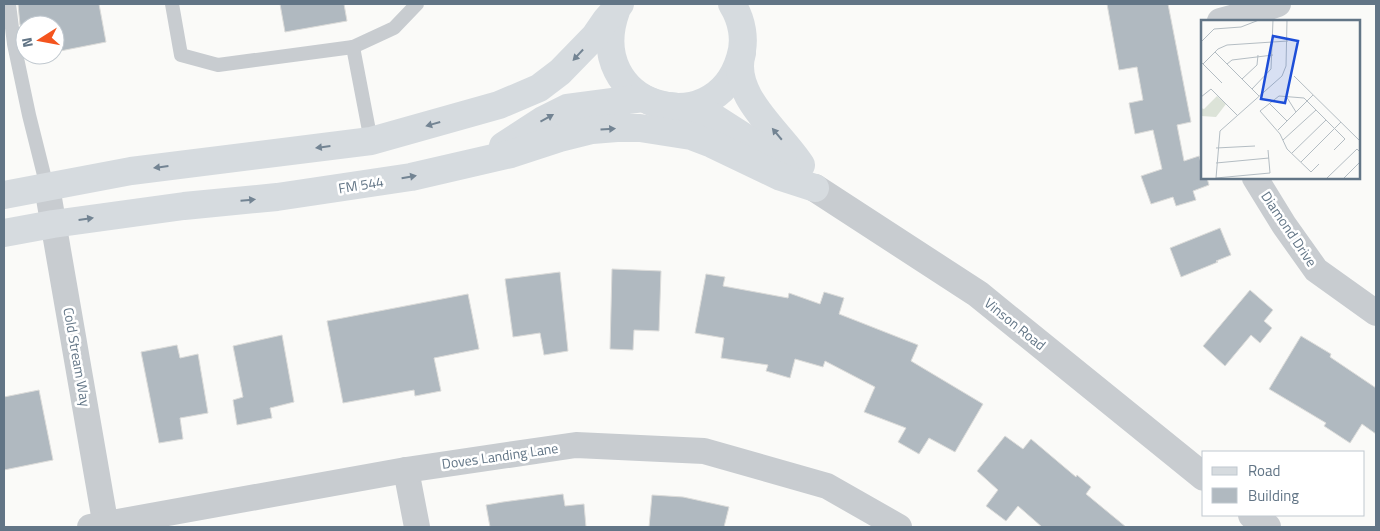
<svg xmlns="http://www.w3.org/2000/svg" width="1380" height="531" viewBox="0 0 1380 531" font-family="'Titillium Web',sans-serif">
	<rect width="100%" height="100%" fill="#fafaf8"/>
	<g fill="#b0b9c0" stroke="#dcdcda">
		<path d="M 18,4 L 99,4 L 106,42 L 55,52 L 55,25 L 20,25 Z"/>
		<path d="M 280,4 L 344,4 L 347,21 L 285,32 Z"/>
		<path d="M 1107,4 L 1168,4 L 1191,122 L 1177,125 L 1184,161 L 1199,156 L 1202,166 L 1202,178 L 1207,178 L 1209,185 L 1193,191 L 1196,200 L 1176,206 L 1173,197 L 1151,204 L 1141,176 L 1162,169 L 1153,130 L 1135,134 L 1129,103 L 1143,100 L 1137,67 L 1119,70 Z"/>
		<path d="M 1220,228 L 1231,255 L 1216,261 L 1218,262 L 1181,277 L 1170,248 Z"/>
		<path d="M 612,269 L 661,271 L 659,331 L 634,330 L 633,350 L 610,349 Z"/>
		<path d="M 560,272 L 568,351 L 544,355 L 540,333 L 513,337 L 505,279 Z"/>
		<path d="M 706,274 L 725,277 L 723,286 L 788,298 L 789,293 L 820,304 L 824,292 L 844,298 L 839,314 L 918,345 L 911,361 L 983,404 L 955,452 L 929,438 L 919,454 L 898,442 L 906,428 L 864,412 L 875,387 L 825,361 L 823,367 L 795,359 L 790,378 L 766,371 L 768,365 L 721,358 L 724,338 L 695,333 Z"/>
		<path d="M 1250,290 L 1273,310 L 1264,321 L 1272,328 L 1260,343 L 1251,335 L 1225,366 L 1203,346 Z"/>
		<path d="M 468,294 L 479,349 L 434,358 L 441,391 L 415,396 L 414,390 L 343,403 L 327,321 Z"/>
		<path d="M 282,335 L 294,402 L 270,408 L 272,418 L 237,425 L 233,400 L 243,397 L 233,346 Z"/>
		<path d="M 1301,336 L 1331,354 L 1330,357 L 1376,388 L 1376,434 L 1362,424 L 1350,443 L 1324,426 L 1326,423 L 1269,389 Z"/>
		<path d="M 177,345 L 180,358 L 198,354 L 208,413 L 180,418 L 183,439 L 159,443 L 141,352 Z"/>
		<path d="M 39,390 L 53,460 L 4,470 L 4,397 Z"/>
		<path d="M 1005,436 L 1023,449 L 1031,439 L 1076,477 L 1077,475 L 1091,487 L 1086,494 L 1126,527 L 1042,527 L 1018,506 L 1006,521 L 986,506 L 998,490 L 977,471 Z"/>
		<path d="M 563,494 L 565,506 L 584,504 L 586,527 L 490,527 L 486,505 L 503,502 Z"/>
		<path d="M 652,495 L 683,497 L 729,507 L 724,527 L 649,527 Z"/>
	</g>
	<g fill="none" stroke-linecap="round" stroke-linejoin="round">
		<g stroke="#c8ccd0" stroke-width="14">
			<path d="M 9,4 L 14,44 L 29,115 L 47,187"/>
			<path d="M 172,4 L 181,55 L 218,65 L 353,47 L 394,28 L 417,4"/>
			<path d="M 353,47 L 371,141"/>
		</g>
		<g stroke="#c8ccd0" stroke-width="26">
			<path d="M 1220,21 L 1261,10 L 1278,4"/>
			<path d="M 1255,178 L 1284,225 L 1316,270 L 1376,313"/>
			<path d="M 47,187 L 106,527"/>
			<path d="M 406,470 L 417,527"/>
			<path d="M 90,527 L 406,470 L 576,445 L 704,451 L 827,486 L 899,527"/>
		</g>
		<g stroke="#c8ccd0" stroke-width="28">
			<path d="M 815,188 L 978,294 L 1204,477"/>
			<path d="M 1252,515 L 1267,527"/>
		</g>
		<g stroke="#d6dbdf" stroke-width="28">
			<path d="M 616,11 C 582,106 714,146 740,58 C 746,40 742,20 732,4"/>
			<path d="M 742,53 C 729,95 781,133 801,165"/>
			<path d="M 503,146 L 543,120 L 567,108 L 643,98 L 659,105 L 695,109 L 710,115 L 783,162"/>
			<path d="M 4,195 L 131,171 L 371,141 L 499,105 L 539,88 L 560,72 L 595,36 L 606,20 L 620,4"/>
			<path d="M 4,233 L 53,224 L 184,206 L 277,197 L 411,177 L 511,154 L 560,138 L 592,130 L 617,128 L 640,128 L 691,136 L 712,144 L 781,177 L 815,188"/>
		</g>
	</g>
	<defs><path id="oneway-solid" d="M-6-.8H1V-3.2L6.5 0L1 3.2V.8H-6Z" transform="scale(1.25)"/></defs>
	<g fill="#738493">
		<use href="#oneway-solid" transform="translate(578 55) rotate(133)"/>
		<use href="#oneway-solid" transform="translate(547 118) rotate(-29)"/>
		<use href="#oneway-solid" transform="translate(433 124) rotate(164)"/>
		<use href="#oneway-solid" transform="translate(608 129) rotate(-4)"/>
		<use href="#oneway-solid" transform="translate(777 134) rotate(-130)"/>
		<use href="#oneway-solid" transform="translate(323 147) rotate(173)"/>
		<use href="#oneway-solid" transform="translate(161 167) rotate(173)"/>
		<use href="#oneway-solid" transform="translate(409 177) rotate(-10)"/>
		<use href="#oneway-solid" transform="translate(248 200) rotate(-5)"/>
		<use href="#oneway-solid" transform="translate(86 219) rotate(-8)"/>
	</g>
	<g text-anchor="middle" stroke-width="5" stroke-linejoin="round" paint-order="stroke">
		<g font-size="14" fill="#627586" stroke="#fff">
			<text transform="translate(361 185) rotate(-9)" y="5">FM 544</text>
			<text transform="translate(1289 229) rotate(56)" y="5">Diamond Drive</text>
			<text transform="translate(1015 324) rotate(39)" y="5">Vinson Road</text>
			<text transform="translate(77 357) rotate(80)" y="5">Cold Stream Way</text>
			<text transform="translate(500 456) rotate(-8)" y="5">Doves Landing Lane</text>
		</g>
	</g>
	<g transform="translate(1201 20)">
		<rect width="159" height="159" fill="#fafaf8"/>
		<path d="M 16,76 L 25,84 L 15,97 L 0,96 L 0,88 L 3,89 Z" fill="#dce3d8"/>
		<path fill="none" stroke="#b4bdc3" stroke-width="1" d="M 0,22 L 13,9 L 40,7 L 58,0M 14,32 L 58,76M 0,42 L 21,63M 2,44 L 17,29 L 26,25 L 87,21M 26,44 L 31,40 L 72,35M 81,56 L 85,46 L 86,0M 93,56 L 159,121M 41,59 L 56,45 L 57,35M 51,69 L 70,49 L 72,0M 85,76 L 95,92M 0,77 L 10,69 L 36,95M 68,83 L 86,101M 77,110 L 112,75M 82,120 L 115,90M 15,128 L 54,126M 91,133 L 125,100M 100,142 L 140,102M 15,143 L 68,138M 118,144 L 110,152 L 86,129 L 79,114 L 59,91 L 78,76 L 103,78 L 144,119 L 133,130M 15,158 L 19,111 L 81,56M 15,158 L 69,153 L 67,130M 126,158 L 156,129 L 159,132M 143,158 L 159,142"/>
		<path fill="#1d4ed8" fill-opacity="0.15" stroke="#1d4ed8" stroke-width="2.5" d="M 72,16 L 97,21 L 84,83 L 60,79 Z"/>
		<rect width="159" height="159" fill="none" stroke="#627586" stroke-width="2.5"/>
	</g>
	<rect width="1380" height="531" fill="none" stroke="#627586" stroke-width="10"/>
	<rect x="1202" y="451" width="162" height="65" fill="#ffffff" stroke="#c0c8cf"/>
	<rect x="1212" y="467" width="25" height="8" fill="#d6dbdf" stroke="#c0c8cf"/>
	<text x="1248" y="476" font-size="15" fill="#627586">Road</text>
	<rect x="1212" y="488" width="25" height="15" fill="#b0b9c0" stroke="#c0c8cf"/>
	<text x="1248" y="501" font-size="15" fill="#627586">Building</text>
	<g transform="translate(40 40) rotate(259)"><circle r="24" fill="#ffffff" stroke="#c0c8cf"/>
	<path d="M0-4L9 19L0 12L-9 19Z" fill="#f4541e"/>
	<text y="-8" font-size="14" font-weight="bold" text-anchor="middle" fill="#627586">N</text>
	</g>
</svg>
